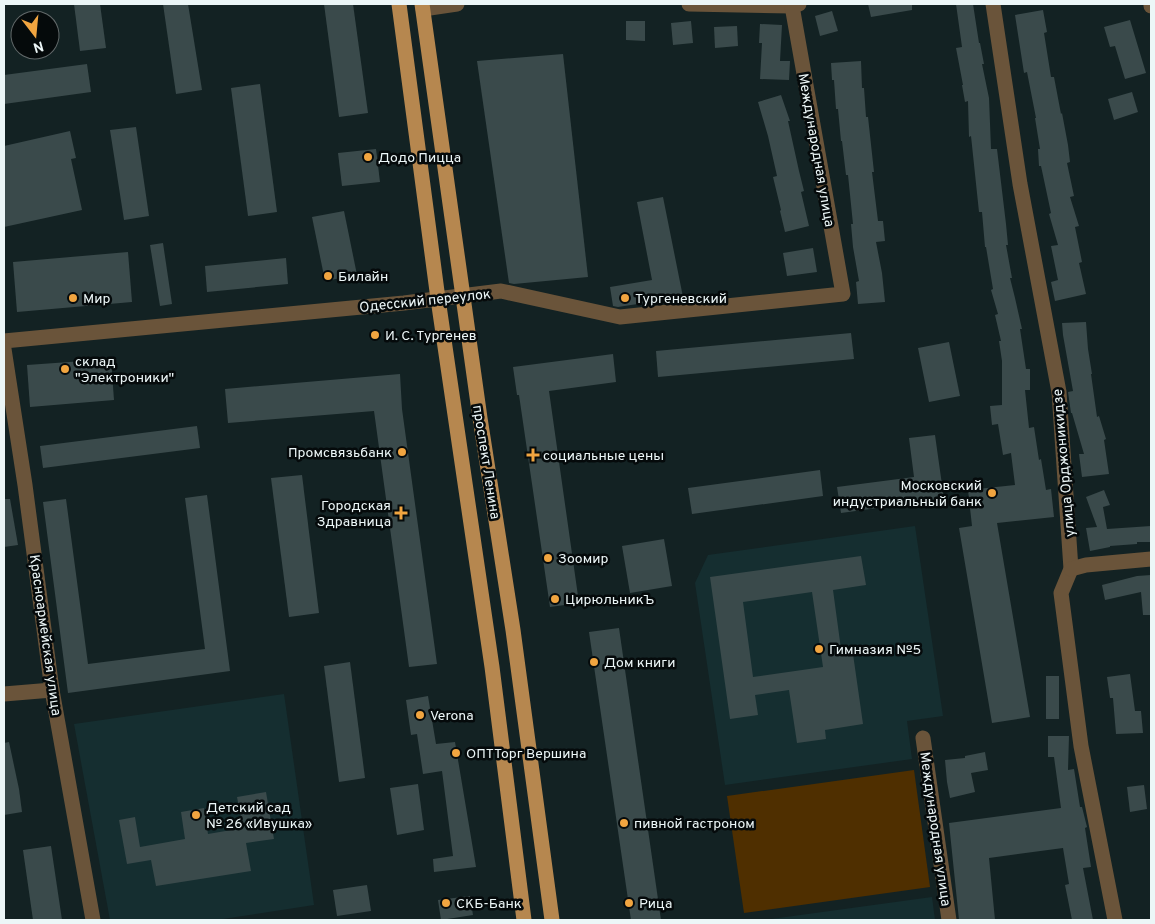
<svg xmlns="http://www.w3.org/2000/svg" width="1155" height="924" viewBox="0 0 1155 924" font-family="Overpass,sans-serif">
	<rect width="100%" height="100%" fill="#132223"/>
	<g fill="#152e30">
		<path d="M 915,526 L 943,716 L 907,721 L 912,759 L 725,785 L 695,583 L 708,555 Z"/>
		<path d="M 284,694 L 314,905 L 216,920 L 110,920 L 74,724 Z"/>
		<path d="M 932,897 L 935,920 L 764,920 Z"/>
	</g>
	<path fill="#4f2f00" d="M 914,770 L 930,887 L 744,913 L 727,796 Z"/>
	<g fill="#3a4a4b" fill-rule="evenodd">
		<path d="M 74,4 L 100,4 L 106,48 L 80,51 Z"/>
		<path d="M 163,4 L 188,4 L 202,90 L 176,94 Z"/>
		<path d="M 324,4 L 353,4 L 368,113 L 339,117 Z"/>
		<path d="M 868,4 L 912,4 L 912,10 L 871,17 Z"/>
		<path d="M 956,4 L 973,4 L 979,43 L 980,43 L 984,64 L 982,64 L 989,98 L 991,149 L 997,149 L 1006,224 L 1008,245 L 1006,245 L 1012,278 L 1010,278 L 1015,298 L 1022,329 L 1020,329 L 1026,369 L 1030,369 L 1030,390 L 1025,390 L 1029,428 L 1034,427 L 1039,460 L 1041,459 L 1046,490 L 1051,489 L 1054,517 L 997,523 L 1030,717 L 992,723 L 959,528 L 972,526 L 968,490 L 1015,485 L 1011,453 L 1003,455 L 998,424 L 992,425 L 990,406 L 1002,405 L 1002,361 L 999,341 L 1001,341 L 995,315 L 998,314 L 991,290 L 993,289 L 986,247 L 985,247 L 982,212 L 979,212 L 971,136 L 969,137 L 968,101 L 965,102 L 962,85 L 963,85 L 956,48 L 962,47 Z"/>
		<path d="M 1043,10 L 1047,32 L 1044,33 L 1051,77 L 1054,77 L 1061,114 L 1062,113 L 1068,145 L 1070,162 L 1067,163 L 1074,196 L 1070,197 L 1079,226 L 1075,227 L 1082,262 L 1079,263 L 1086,294 L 1055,301 L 1051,282 L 1058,280 L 1051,246 L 1058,245 L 1049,214 L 1051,213 L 1041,166 L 1039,166 L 1038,149 L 1040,149 L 1035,118 L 1036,118 L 1027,72 L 1024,73 L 1015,15 Z"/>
		<path d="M 832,11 L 838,31 L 820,36 L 815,16 Z"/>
		<path d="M 1130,20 L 1146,73 L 1125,79 L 1115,46 L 1110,47 L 1104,27 Z"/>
		<path d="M 626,21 L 645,21 L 645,41 L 626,40 Z"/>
		<path d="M 691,21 L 693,43 L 673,45 L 671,23 Z"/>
		<path d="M 760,24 L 782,25 L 780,61 L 790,61 L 789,80 L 760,79 L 762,43 L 759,43 Z"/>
		<path d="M 737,26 L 738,46 L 715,48 L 714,27 Z"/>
		<path d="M 563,54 L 588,277 L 514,284 L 509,283 L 477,61 Z"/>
		<path d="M 861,61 L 862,88 L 864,88 L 866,117 L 868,117 L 874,172 L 872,172 L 878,221 L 883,221 L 885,241 L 876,242 L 882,273 L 885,302 L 858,304 L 856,282 L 859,281 L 853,247 L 851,224 L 853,224 L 848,175 L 846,175 L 842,141 L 841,141 L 838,109 L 836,109 L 834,80 L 832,80 L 831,63 Z"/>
		<path d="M 87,64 L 91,92 L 4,104 L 4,75 Z"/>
		<path d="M 260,84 L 277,212 L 248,216 L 231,88 Z"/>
		<path d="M 1132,92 L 1138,112 L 1114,120 L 1108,99 Z"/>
		<path d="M 781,95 L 790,121 L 788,121 L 799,171 L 804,191 L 801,192 L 809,226 L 785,232 L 780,211 L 781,210 L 773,177 L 777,176 L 768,136 L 758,102 Z"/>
		<path d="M 136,127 L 149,216 L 124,220 L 110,130 Z"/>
		<path d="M 70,131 L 76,158 L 71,159 L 82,210 L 4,227 L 4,146 Z"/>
		<path d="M 376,149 L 380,182 L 342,186 L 338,153 Z"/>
		<path d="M 663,197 L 683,297 L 618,307 L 613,306 L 610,287 L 652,280 L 637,202 Z"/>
		<path d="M 344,211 L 357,275 L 325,281 L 312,217 Z"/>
		<path d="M 163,243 L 172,304 L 160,306 L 150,245 Z"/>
		<path d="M 813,248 L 817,272 L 787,276 L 783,253 Z"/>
		<path d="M 128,252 L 132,302 L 17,312 L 13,262 Z"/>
		<path d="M 286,258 L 288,284 L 207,292 L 205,266 Z"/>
		<path d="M 1086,322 L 1088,349 L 1092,374 L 1091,374 L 1097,417 L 1099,416 L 1106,439 L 1104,440 L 1109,474 L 1082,477 L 1079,454 L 1084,454 L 1072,413 L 1071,413 L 1068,392 L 1073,391 L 1063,335 L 1062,323 Z"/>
		<path d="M 851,333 L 854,359 L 658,377 L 656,351 Z"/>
		<path d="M 949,342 L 960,396 L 929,402 L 918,348 Z"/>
		<path d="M 613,354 L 616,382 L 549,391 L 579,603 L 550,607 L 519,395 L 517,395 L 513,367 Z"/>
		<path d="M 111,359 L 114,400 L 30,407 L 27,365 Z"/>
		<path d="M 400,374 L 402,409 L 437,664 L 409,667 L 374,411 L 228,423 L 225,389 Z"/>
		<path d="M 197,426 L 200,448 L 43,468 L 40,446 Z"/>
		<path d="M 935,435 L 944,499 L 841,513 L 837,487 L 914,477 L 909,438 Z"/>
		<path d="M 820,470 L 823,496 L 692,514 L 688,488 Z"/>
		<path d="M 302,475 L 319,613 L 289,617 L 271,478 Z"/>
		<path d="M 1104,490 L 1110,505 L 1103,507 L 1107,529 L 1151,526 L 1151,542 L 1137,542 L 1137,544 L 1110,546 L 1110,547 L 1090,551 L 1086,528 L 1097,527 L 1086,497 Z"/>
		<path d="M 207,495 L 230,671 L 68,693 L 43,502 L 66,499 L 88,664 L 205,649 L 185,498 Z"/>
		<path d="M 4,499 L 10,499 L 18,545 L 4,547 Z"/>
		<path d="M 664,539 L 672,586 L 630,593 L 622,546 Z"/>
		<path d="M 861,556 L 866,585 L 833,590 L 841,649 L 852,647 L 863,724 L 825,730 L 826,739 L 797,743 L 789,690 L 755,695 L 758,715 L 730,719 L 710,577 ZM 812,592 L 823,667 L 753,677 L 743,602 Z"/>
		<path d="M 1151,575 L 1151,615 L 1143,615 L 1141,592 L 1105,600 L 1102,585 L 1137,576 Z"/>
		<path d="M 619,628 L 661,920 L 631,920 L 589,632 Z"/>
		<path d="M 350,662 L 365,778 L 339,782 L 324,666 Z"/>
		<path d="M 1130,674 L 1135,711 L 1141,711 L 1143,733 L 1116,734 L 1113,698 L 1110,698 L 1107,677 Z"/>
		<rect x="1046" y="676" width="13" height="43"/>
		<path d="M 428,696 L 436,744 L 455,742 L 476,867 L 434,872 L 433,859 L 453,856 L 442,771 L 423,774 L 417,734 L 411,735 L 406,700 Z"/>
		<path d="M 1048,736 L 1069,736 L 1068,770 L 1074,769 L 1080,807 L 1082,807 L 1087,827 L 1085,828 L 1091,867 L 1083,868 L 1093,920 L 1072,920 L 1065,885 L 1069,884 L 1063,848 L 989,858 L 995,920 L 959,920 L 949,823 L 1061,808 L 1054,757 L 1048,757 Z"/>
		<path d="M 9,742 L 19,789 L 22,812 L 4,815 L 4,743 Z"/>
		<path d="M 985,752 L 988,770 L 971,773 L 975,792 L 950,798 L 947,782 L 945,760 L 965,758 L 965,756 Z"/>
		<path d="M 418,784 L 424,830 L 397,835 L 390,788 Z"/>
		<path d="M 1144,785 L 1147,809 L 1130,812 L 1127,787 Z"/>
		<path d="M 266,792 L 274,839 L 246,843 L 251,871 L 156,886 L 151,860 L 127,864 L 119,820 L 135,817 L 140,847 L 185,839 L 181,812 L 204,808 L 208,834 L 243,828 L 237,797 Z"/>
		<path d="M 51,846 L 62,920 L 33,920 L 23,850 Z"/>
		<path d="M 367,885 L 371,911 L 337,916 L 333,890 Z"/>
		<path d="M 470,896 L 473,915 L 441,920 L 438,900 Z"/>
	</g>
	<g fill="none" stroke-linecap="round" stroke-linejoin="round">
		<g stroke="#6a543a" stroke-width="15">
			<path d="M 689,4 L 792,6 L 799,4"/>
			<path d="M 993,4 L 1020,184 L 1059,392 L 1071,569 L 1061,593 L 1081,746 L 1115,920"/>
			<path d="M 1151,4 L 1151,6"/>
			<path d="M 423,9 L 457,4"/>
			<path d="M 4,341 L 404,303 L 501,291 L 620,317 L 843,294 L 792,6"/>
			<path d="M 4,349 L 25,485 L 52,690 L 93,920"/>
			<path d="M 1071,569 L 1086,565 L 1151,559"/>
			<path d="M 4,694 L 52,690"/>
			<path d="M 923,738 L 949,920"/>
		</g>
		<g stroke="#b6874f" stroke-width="15">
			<path d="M 399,4 L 438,299 L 492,667 L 524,920"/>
			<path d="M 422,4 L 480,418 L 513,630 L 552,920"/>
		</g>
	</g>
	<g fill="#f1a540" stroke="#050a0b" stroke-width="2">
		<circle cx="368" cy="157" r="5"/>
		<circle cx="328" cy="276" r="5"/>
		<circle cx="73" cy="298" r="5"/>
		<circle cx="625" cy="298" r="5"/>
		<circle cx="375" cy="335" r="5"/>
		<circle cx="65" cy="369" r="5"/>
		<circle cx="402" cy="452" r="5"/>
		<path d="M530.5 447.5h5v5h5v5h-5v5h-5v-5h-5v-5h5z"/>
		<circle cx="992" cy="493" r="5"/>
		<path d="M398.5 505.5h5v5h5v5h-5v5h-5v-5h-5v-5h5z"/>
		<circle cx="548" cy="558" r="5"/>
		<circle cx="555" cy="599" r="5"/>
		<circle cx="819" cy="649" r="5"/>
		<circle cx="594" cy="662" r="5"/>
		<circle cx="420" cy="715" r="5"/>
		<circle cx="456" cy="753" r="5"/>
		<circle cx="196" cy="815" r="5"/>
		<circle cx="624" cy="823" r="5"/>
		<circle cx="446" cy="903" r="5"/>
		<circle cx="629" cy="903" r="5"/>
	</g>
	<g text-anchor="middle" stroke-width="5" stroke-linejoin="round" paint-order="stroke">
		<g font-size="14" fill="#ecf6f7" stroke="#050a0b">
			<text transform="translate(817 150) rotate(80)" y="5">Международная улица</text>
			<text transform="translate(425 300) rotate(-6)" y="5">Одесский переулок</text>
			<text transform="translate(487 462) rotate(81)" y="5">проспект Ленина</text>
			<text transform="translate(1063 463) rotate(-95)" y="5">улица Орджоникидзе</text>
			<text transform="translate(46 635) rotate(82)" y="5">Красноармейская улица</text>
			<text transform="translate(936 829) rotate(82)" y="5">Международная улица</text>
		</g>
		<g font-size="14" fill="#ecf6f7" stroke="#050a0b" text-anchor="start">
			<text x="378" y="162">Додо Пицца</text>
			<text x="338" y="281">Билайн</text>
			<text x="83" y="303">Мир</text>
			<text x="635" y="303">Тургеневский</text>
			<text x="385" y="340">И. С. Тургенев</text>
			<text x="75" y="366">склад<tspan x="75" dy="16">"Электроники"</tspan></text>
			<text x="392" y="457" text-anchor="end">Промсвязьбанк</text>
			<text x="543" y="460">социальные цены</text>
			<text x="982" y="490" text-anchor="end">Московский<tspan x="982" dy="16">индустриальный банк</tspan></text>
			<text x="391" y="510" text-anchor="end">Городская<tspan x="391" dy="16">Здравница</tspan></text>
			<text x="558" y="563">Зоомир</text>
			<text x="565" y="604">ЦирюльникЪ</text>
			<text x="829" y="654">Гимназия №5</text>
			<text x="604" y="667">Дом книги</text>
			<text x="430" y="720">Verona</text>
			<text x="466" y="758">ОПТТорг Вершина</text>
			<text x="206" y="812">Детский сад<tspan x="206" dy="16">№ 26 «Ивушка»</tspan></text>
			<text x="634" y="828">пивной гастроном</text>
			<text x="456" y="908">СКБ-Банк</text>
			<text x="639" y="908">Рица</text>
		</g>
	</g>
	<rect width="1155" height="924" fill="none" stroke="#ecf6f7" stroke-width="10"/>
	<g transform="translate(35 35) rotate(164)"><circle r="24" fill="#050a0b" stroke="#616869"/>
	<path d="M0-4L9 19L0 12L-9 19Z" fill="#f1a540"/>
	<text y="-8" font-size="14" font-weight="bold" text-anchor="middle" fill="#ecf6f7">N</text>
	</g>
</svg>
